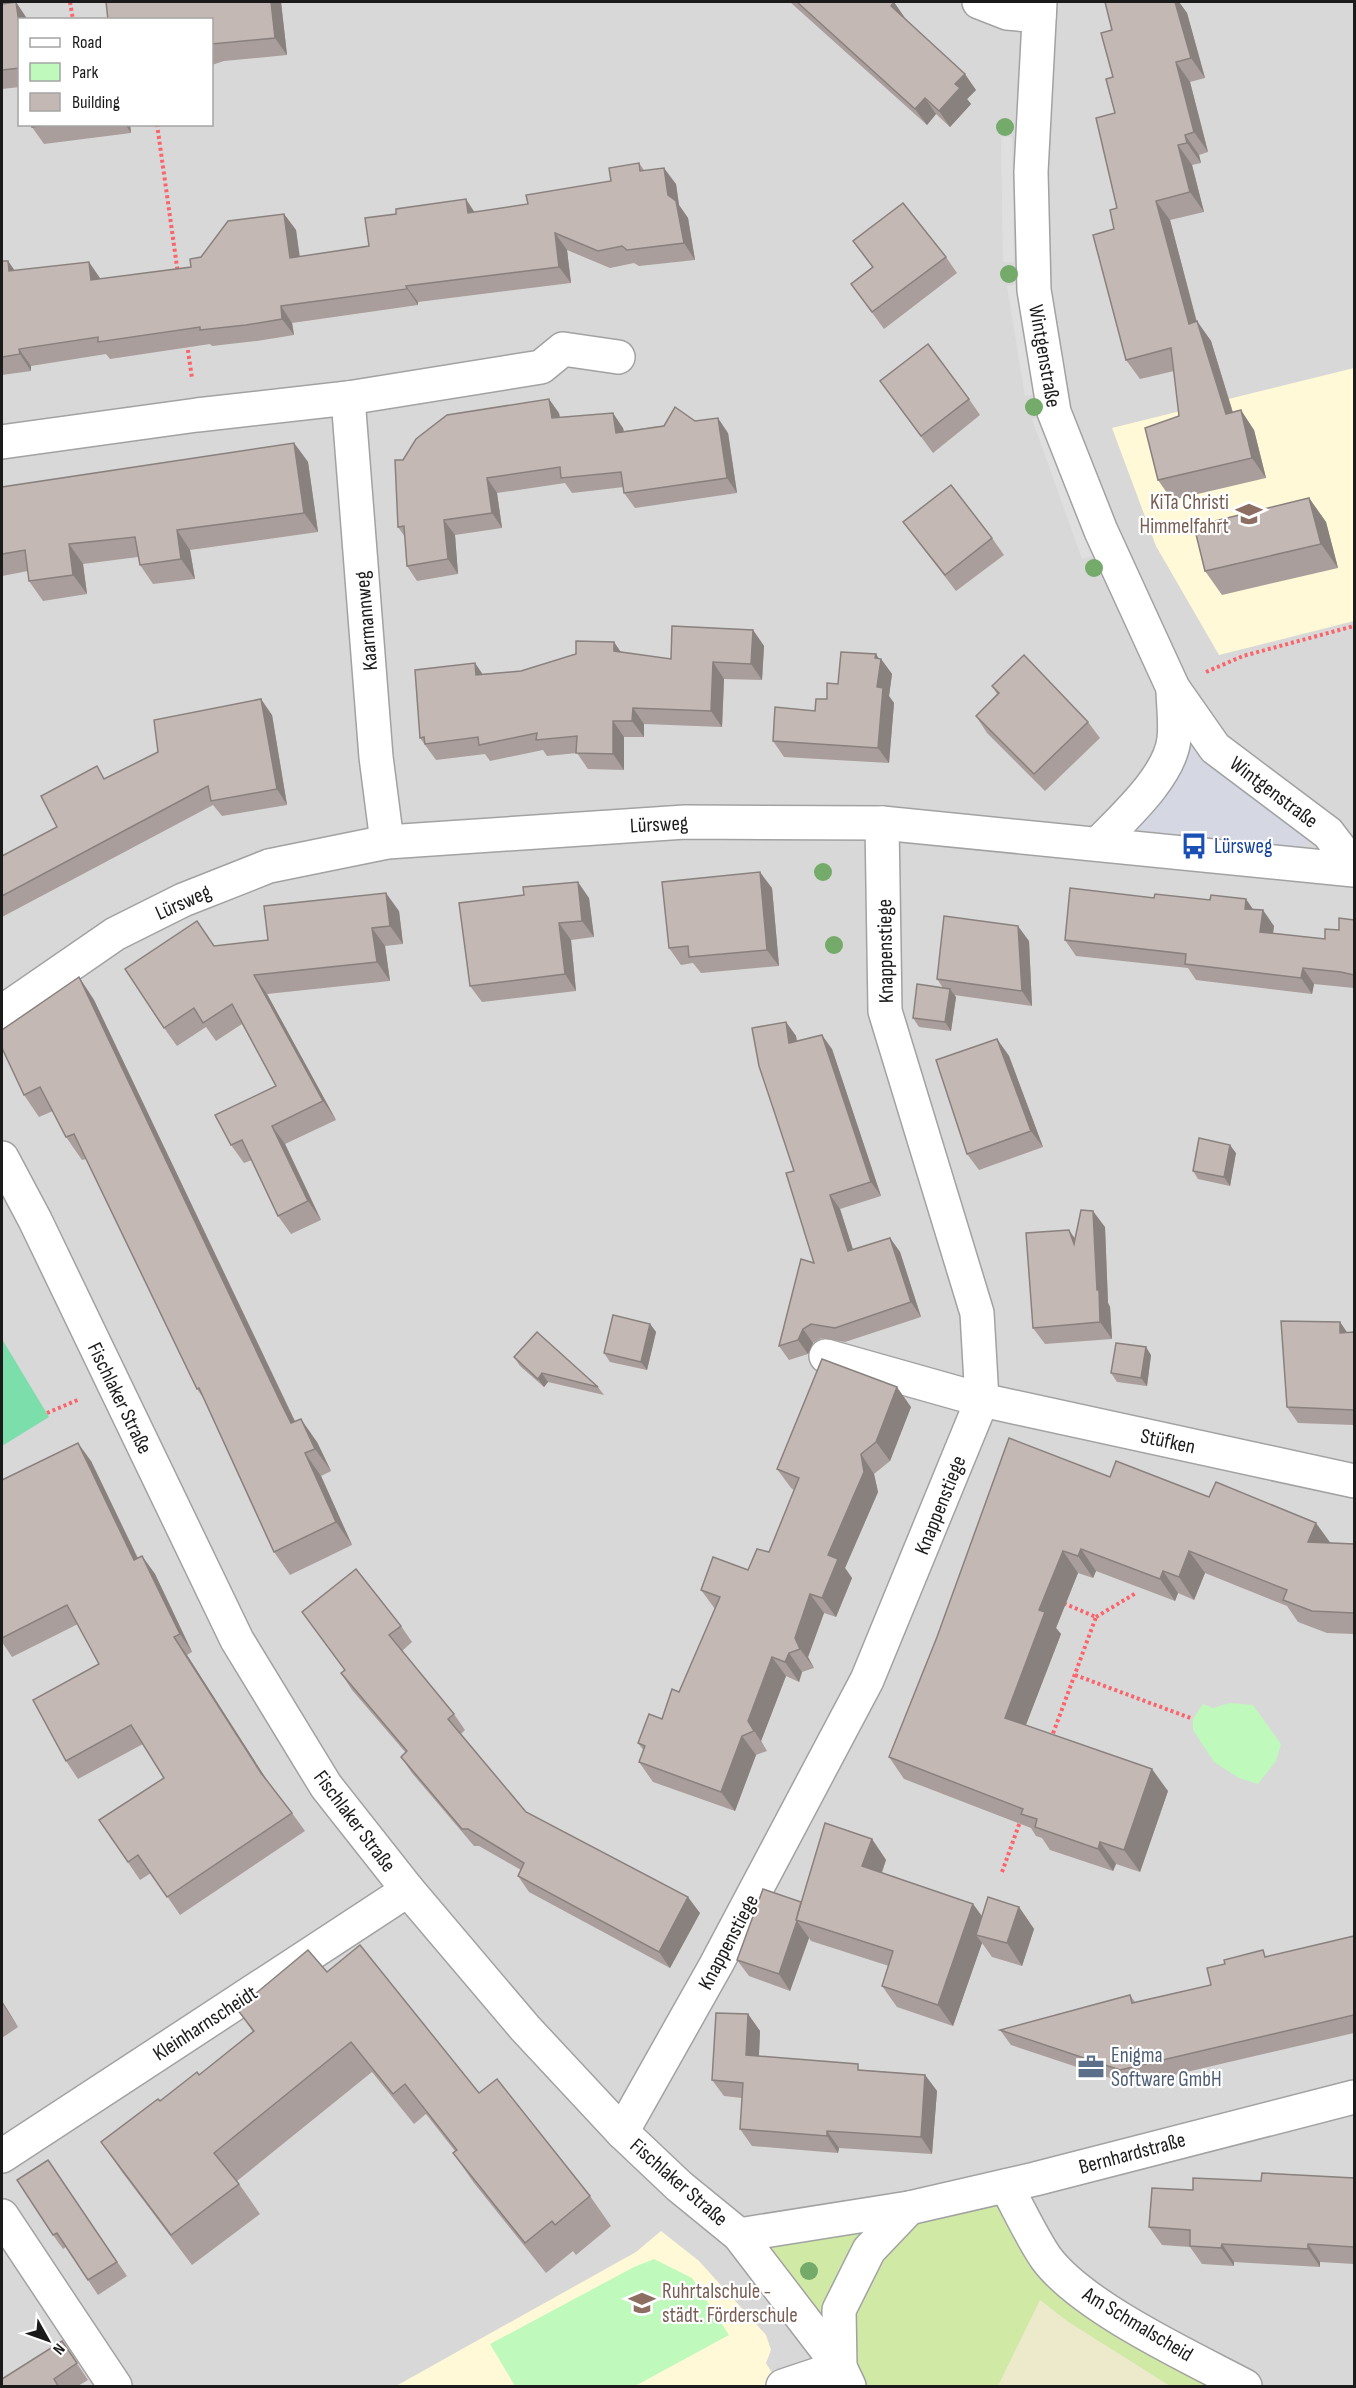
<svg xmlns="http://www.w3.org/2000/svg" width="1356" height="2388" viewBox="0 0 1356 2388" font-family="'Sofia Sans Condensed',sans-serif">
	<rect width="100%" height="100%" fill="#ede7e0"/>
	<path fill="#d9d8d8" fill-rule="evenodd" d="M 2,2 L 1354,2 L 1354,2386 L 1258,2386 L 1208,2360 L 1050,2252 L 843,2386 L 2,2386 ZM 20,20 L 212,20 L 212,124 L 20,124 Z"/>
	<g fill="#fff9d7">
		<path d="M 1354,368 L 1354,621 L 1219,655 L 1156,546 L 1112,428 Z"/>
		<path d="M 661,2231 L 699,2261 L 766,2335 L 771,2350 L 766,2363 L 780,2386 L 396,2386 L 636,2252 Z"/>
	</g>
	<path fill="#edeacb" d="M 1040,2300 L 1067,2321 L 1170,2386 L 998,2386 Z"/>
	<path fill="#d0e9a5" d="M 1003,2191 L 1042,2259 L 1237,2386 L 1170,2386 L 1067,2321 L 1040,2300 L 998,2386 L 853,2386 L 748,2239 Z"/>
	<g fill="#bff9bb">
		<path d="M 1230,1703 L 1253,1705 L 1281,1744 L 1276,1761 L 1258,1784 L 1239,1778 L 1214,1762 L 1193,1730 L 1193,1719 L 1203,1704 L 1213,1708 Z"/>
		<path d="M 654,2259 L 692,2278 L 729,2335 L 635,2386 L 515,2386 L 490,2344 L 634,2267 Z"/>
	</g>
	<path fill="#7cdeaa" d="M 2,1339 L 49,1417 L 2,1446 Z"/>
	<g fill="#dfdfdf">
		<path d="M 1001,137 L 1012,137 L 1014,262 L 1003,262 Z"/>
		<path d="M 1016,284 L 1036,394 L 1025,396 L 1007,286 Z"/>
		<path d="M 1042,415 L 1093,556 L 1082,559 L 1032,419 Z"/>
	</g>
	<path fill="#d5d7e2" d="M 1188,742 L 1207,763 L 1308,837 L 1302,852 L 1136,831 L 1174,781 Z"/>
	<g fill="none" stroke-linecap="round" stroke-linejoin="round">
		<g stroke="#a2a2a2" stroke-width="36">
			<g id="minor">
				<path d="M 979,2 L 1007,13 L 1039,16"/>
				<path d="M 1040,2 L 1031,172 L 1034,290 L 1054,412 L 1101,531 L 1173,688 L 1215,748 L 1328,833 L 1354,867"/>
				<path d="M 348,398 L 541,367 L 563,349 L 618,357"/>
				<path d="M 2,442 L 197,415 L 348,398 L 376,757 L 387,842"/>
				<path d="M 1099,843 C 1124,817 1170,776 1174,739 C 1176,722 1173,704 1173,688"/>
				<path d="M 2,1012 L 115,934 L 183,900 L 269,866 L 387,842 L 685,822 L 882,823 L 1354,870"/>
				<path d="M 2,1158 L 35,1220 L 237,1640 L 326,1786 L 408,1890 L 525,2028 L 622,2132 L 679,2186 L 739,2235 L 840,2367 L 849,2386"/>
				<path d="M 826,1356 L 982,1400 L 1354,1481"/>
				<path d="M 622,2132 L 716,1965 L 867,1680 L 982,1400 L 977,1313 L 885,1011 L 882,823"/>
				<path d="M 2,2156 L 408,1890"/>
				<path d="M 1006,2186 C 1019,2209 1031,2236 1046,2258 C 1082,2307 1190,2357 1245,2386"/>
				<path d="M 2,2216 L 115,2386"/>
				<path d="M 739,2235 L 909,2208 L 1035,2179 L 1354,2097"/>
				<path d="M 783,2386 L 840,2367 L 839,2310 L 869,2250 L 909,2208"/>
			</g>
		</g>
		<g stroke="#fa646a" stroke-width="4" stroke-dasharray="3 3" stroke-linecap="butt">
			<path d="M 70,2 L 73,20"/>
			<path d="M 157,124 L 178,274"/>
			<path d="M 187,344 L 192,378"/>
			<path d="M 1206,672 L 1243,656 L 1354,626"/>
			<path d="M 47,1413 L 80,1399"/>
			<path d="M 1096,1617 L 1136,1593"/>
			<path d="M 1075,1675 L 1193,1719"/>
			<path d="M 1051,1739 L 1096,1617 L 1063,1603"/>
			<path d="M 1002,1872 L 1021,1819"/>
		</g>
		<use href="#minor" stroke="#fff" stroke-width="33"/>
	</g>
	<g fill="#74aa6a">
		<circle cx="1005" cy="127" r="9"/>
		<circle cx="1009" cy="274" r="9"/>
		<circle cx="1034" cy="407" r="9"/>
		<circle cx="1094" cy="568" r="9"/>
		<circle cx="823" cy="872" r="9"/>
		<circle cx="834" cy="945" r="9"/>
		<circle cx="809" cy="2271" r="9"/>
	</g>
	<g fill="#a99e9b">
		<path d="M 106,2 L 281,2 L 287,55 L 224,61 L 212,65 L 212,20 Z"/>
		<path d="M 790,2 L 893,2 L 905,18 L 976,90 L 967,99 L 971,104 L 950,127 L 936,114 L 927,125 Z"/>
		<path d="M 1105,2 L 1179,2 L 1187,13 L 1205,78 L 1190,82 L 1208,152 L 1199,155 L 1201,163 L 1192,165 L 1204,212 L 1170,220 L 1197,322 L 1211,341 L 1233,412 L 1254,430 L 1266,478 L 1172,500 L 1158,480 L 1179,416 L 1174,371 L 1140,379 L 1126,360 L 1114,229 L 1117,208 L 1112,30 Z"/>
		<path d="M 2,4 L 28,20 L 20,20 L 20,87 L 2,89 Z"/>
		<path d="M 32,124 L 130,124 L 131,133 L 44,144 L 32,127 Z"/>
		<path d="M 639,163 L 644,170 L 676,184 L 679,205 L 688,218 L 695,260 L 639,266 L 634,263 L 610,268 L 567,250 L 571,283 L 418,302 L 418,305 L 292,323 L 294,335 L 257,341 L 212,346 L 210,344 L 110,359 L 106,354 L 31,366 L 31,371 L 2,375 L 2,261 L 8,261 L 15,271 L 100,279 L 191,267 L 201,257 L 284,214 L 296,230 L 300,257 L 369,246 L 475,212 L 528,204 L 611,181 Z"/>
		<path d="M 853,241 L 946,257 L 957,273 L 884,329 L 851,284 L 872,267 Z"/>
		<path d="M 880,381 L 969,399 L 980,415 L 933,453 Z"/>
		<path d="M 559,413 L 560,417 L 623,428 L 624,431 L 695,421 L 728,433 L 737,493 L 635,508 L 624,493 L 624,487 L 572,493 L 565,483 L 497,493 L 502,528 L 455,535 L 458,574 L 417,581 L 407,566 L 405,537 L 398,527 L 403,460 Z"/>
		<path d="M 294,443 L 308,462 L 318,532 L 190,550 L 195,579 L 153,584 L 140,565 L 138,557 L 83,564 L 87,594 L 43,601 L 29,581 L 28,571 L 2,576 L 2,487 Z"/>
		<path d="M 1309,498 L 1326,522 L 1338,568 L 1222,595 L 1205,571 Z"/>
		<path d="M 903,522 L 992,538 L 1004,555 L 956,591 L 915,538 Z"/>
		<path d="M 753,630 L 764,646 L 762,680 L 724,679 L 722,727 L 644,724 L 644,737 L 624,737 L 624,770 L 588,769 L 577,753 L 547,756 L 543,750 L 490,761 L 485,754 L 436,760 L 420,738 L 482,674 L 521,671 L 614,642 L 620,652 L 671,659 Z"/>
		<path d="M 876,654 L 878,658 L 881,659 L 892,674 L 889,696 L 894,703 L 889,763 L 784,757 L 773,741 L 815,711 L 827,699 L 838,684 Z"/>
		<path d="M 992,686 L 1088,722 L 1100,738 L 1045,791 L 987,733 L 976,716 L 997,694 Z"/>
		<path d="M 272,715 L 287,805 L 222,816 L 213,805 L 2,917 L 2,856 L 57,827 L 106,778 Z"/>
		<path d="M 772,888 L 779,966 L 701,973 L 693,963 L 681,965 L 669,948 Z"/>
		<path d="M 589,898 L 594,937 L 571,940 L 576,991 L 482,1002 L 470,986 Z"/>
		<path d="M 1154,898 L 1253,909 L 1274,926 L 1273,933 L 1325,939 L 1354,920 L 1354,988 L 1314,984 L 1312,994 L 1196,980 L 1188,968 L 1076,956 L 1065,940 Z"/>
		<path d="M 399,911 L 403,944 L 385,946 L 390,981 L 267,994 L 336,1120 L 285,1144 L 321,1220 L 291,1234 L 278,1216 L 252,1160 L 244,1163 L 231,1145 L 276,1086 L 242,1024 L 216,1041 L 206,1027 L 177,1046 L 164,1028 L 215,946 L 268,940 Z"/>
		<path d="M 1029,941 L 1032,1006 L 954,995 L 956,997 L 951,1031 L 919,1027 L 913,1018 L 943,988 L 937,979 Z"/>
		<path d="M 79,977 L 94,1000 L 295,1421 L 317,1442 L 331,1471 L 321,1476 L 352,1545 L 290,1575 L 274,1552 L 204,1399 L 197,1389 L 86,1159 L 82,1160 L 66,1137 L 53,1111 L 39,1117 L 24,1095 Z"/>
		<path d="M 786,1022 L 796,1036 L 797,1041 L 832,1049 L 881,1196 L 840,1209 L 853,1250 L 890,1238 L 900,1252 L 921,1317 L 845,1342 L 821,1338 L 813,1343 L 808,1354 L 789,1360 L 779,1346 L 814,1263 L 794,1171 Z"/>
		<path d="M 997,1039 L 1009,1056 L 1043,1147 L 979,1170 L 967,1154 Z"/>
		<path d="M 1236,1153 L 1230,1186 L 1198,1179 L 1193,1171 Z"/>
		<path d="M 1105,1227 L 1108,1303 L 1110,1307 L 1112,1339 L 1045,1344 L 1033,1328 L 1075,1239 Z"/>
		<path d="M 1340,1322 L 1347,1333 L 1354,1332 L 1354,1425 L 1298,1423 L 1287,1407 Z"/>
		<path d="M 650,1324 L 656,1332 L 647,1370 L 610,1362 L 604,1353 Z"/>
		<path d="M 1151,1355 L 1147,1386 L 1117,1382 L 1111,1373 Z"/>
		<path d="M 514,1357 L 598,1387 L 604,1395 L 548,1382 L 544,1387 L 520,1366 Z"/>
		<path d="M 911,1407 L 890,1461 L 874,1474 L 878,1492 L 845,1568 L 852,1578 L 836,1617 L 824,1613 L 808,1657 L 814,1668 L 802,1672 L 799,1682 L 786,1676 L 761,1741 L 767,1751 L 756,1755 L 735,1811 L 653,1782 L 639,1762 L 644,1751 L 638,1743 L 662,1719 L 679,1692 L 715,1609 L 701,1590 L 748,1570 L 769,1552 L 794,1490 L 791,1488 L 777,1469 Z"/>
		<path d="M 91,1461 L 138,1558 L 142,1556 L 155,1574 L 192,1652 L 187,1655 L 267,1781 L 292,1813 L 305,1831 L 180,1915 L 151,1873 L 140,1880 L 99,1820 L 164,1778 L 143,1744 L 78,1779 L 66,1761 L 99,1664 L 78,1624 L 12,1657 L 2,1642 L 2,1480 Z"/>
		<path d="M 1110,1477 L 1209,1497 L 1330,1543 L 1354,1544 L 1354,1634 L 1327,1633 L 1298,1622 L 1287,1606 L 1205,1573 L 1194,1600 L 1178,1593 L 1175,1601 L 1096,1571 L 1093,1578 L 1078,1573 L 1056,1628 L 1061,1634 L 1026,1725 L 1168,1791 L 1140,1872 L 1116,1864 L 1113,1871 L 1050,1850 L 1042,1838 L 1036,1836 L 1031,1828 L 904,1779 L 889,1757 Z"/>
		<path d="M 302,1612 L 401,1626 L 412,1642 L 402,1651 L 454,1714 L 465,1730 L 461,1734 L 526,1812 L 700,1913 L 670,1968 L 529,1892 L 518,1876 L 521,1870 L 479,1846 L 474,1846 L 412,1773 L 401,1757 L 406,1753 L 352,1690 L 341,1673 L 345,1670 Z"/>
		<path d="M 872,1839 L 886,1860 L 882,1873 L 973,1904 L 982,1916 L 1019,1907 L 1034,1929 L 1022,1966 L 992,1957 L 982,1943 L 953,2026 L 897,2007 L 882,1986 L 889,1966 L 811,1941 L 809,1938 L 790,1991 L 749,1976 L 737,1960 Z"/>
		<path d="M 1354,1936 L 1354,2033 L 1131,2085 L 1011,2045 L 1000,2030 L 1130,1995 L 1135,2002 L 1211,1985 L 1268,1957 Z"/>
		<path d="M 327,1972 L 479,2093 L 590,2196 L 611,2226 L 576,2255 L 573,2251 L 546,2273 L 474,2183 L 453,2153 L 455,2151 L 426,2114 L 414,2124 L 372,2072 L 237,2181 L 260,2214 L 192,2265 L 122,2172 L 101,2142 L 199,2075 L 253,2032 L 237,2009 Z"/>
		<path d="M 2,2001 L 18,2027 L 2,2038 Z"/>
		<path d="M 748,2014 L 760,2031 L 759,2056 L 863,2070 L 925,2075 L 937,2091 L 932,2154 L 839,2148 L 838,2153 L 752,2146 L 740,2129 L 742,2098 L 724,2096 L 712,2080 Z"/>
		<path d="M 48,2160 L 127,2276 L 98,2295 L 66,2247 L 63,2249 L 53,2235 Z"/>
		<path d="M 1354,2178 L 1354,2264 L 1320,2262 L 1320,2267 L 1234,2262 L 1234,2266 L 1202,2264 L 1190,2247 L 1162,2245 L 1149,2227 L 1193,2190 L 1261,2181 Z"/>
		<path d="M 62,2341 L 88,2380 L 78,2386 L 2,2386 Z"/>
	</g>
	<g fill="#89817e">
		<path d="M 16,2 L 28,20 L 20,20 L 20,31 Z"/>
		<path d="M 271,2 L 281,2 L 287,55 L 275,38 Z"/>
		<path d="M 894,2 L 905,18 L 891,6 Z"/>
		<path d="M 1175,2 L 1179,2 L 1187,13 L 1205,78 L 1191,58 Z"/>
		<path d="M 1176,62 L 1190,82 L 1208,152 L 1194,132 Z"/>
		<path d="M 965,74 L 976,90 L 967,99 L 971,104 L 950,127 L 939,111 L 955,84 Z"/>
		<path d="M 925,98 L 936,114 L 927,125 L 915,109 Z"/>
		<path d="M 125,124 L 130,124 L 131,133 Z"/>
		<path d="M 1185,135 L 1199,155 L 1201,163 L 1187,143 Z"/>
		<path d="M 1178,145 L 1192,165 L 1204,212 L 1190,192 Z"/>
		<path d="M 664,168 L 676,184 L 679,205 L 688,218 L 695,260 L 684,243 L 668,195 Z"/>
		<path d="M 466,199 L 477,216 L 468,213 Z"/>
		<path d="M 1156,201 L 1170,220 L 1202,343 L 1189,324 Z"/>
		<path d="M 284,214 L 296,230 L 302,275 L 290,258 Z"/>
		<path d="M 555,233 L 567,250 L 571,283 L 559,267 Z"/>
		<path d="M 8,261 L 19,277 L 9,271 Z"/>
		<path d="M 89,262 L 100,278 L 103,297 L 91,280 Z"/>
		<path d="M 406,286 L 418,302 L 418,305 L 407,289 Z"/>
		<path d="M 281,306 L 292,323 L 294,335 L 282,319 Z"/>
		<path d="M 1197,321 L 1211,341 L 1239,434 L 1226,414 Z"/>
		<path d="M 19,349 L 31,366 L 31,371 L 20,354 Z"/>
		<path d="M 549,399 L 559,413 L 562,433 L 552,418 Z"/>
		<path d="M 1241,410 L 1254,430 L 1266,478 L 1252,458 Z"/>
		<path d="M 613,413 L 623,428 L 626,447 L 616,433 Z"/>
		<path d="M 718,418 L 728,433 L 737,493 L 727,478 Z"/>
		<path d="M 294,443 L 308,462 L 318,532 L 304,513 Z"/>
		<path d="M 487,478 L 497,493 L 502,528 L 492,513 Z"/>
		<path d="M 1309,498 L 1326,522 L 1338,568 L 1321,544 Z"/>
		<path d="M 444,520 L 455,535 L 458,574 L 448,559 Z"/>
		<path d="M 177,530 L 190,550 L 195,579 L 181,559 Z"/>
		<path d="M 69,544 L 83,564 L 87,594 L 73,575 Z"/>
		<path d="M 753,630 L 764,646 L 762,680 L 751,664 Z"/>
		<path d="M 614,642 L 625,658 L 614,651 Z"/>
		<path d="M 876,654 L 881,662 L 881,659 L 892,674 L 889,696 L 894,703 L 889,763 L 878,748 L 877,687 L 875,658 Z"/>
		<path d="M 713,662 L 724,679 L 722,727 L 711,711 Z"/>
		<path d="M 475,663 L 486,679 L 476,675 Z"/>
		<path d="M 261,699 L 272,715 L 287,805 L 277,789 Z"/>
		<path d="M 633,708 L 644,724 L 644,737 L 632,721 Z"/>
		<path d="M 613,721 L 624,737 L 624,770 L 613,754 Z"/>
		<path d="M 760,872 L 772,888 L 779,966 L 767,950 Z"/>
		<path d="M 578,882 L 589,898 L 594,937 L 582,921 Z"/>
		<path d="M 386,893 L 399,911 L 403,944 L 390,926 Z"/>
		<path d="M 1246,899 L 1257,915 L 1245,909 Z"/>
		<path d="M 1263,910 L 1274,926 L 1271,947 L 1260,932 Z"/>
		<path d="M 559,923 L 571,940 L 576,991 L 565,974 Z"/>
		<path d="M 1018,926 L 1029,941 L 1032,1006 L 1022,991 Z"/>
		<path d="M 372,928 L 385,946 L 390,981 L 377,962 Z"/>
		<path d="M 1303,968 L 1314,984 L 1312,994 L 1301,978 Z"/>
		<path d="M 254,975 L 267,994 L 336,1120 L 323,1101 Z"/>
		<path d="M 79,977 L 94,1000 L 296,1424 L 291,1423 L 280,1401 Z"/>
		<path d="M 950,989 L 956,997 L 951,1031 L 945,1022 Z"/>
		<path d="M 786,1022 L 796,1036 L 799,1057 L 789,1043 Z"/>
		<path d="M 822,1035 L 832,1049 L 881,1196 L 871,1182 Z"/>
		<path d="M 997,1039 L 1009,1056 L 1043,1147 L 1031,1131 Z"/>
		<path d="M 272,1126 L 285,1144 L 321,1220 L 308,1201 Z"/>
		<path d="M 1230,1145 L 1236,1153 L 1230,1186 L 1224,1177 Z"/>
		<path d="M 830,1195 L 840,1209 L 858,1265 L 848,1251 Z"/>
		<path d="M 1093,1211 L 1105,1227 L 1108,1303 L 1110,1307 L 1112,1339 L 1100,1322 L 1097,1290 Z"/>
		<path d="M 1069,1230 L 1080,1246 L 1074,1244 Z"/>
		<path d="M 890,1238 L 900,1252 L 921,1317 L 911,1302 Z"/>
		<path d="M 1340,1322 L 1351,1338 L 1340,1333 Z"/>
		<path d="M 650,1324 L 656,1332 L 647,1370 L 641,1362 Z"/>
		<path d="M 803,1329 L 813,1343 L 808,1354 L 798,1340 Z"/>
		<path d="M 1146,1347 L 1151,1355 L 1147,1386 L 1141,1378 Z"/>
		<path d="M 542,1373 L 548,1382 L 544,1387 L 538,1379 Z"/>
		<path d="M 897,1387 L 911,1407 L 890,1461 L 876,1442 Z"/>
		<path d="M 301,1419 L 317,1442 L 331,1471 L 315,1449 Z"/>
		<path d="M 78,1443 L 91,1461 L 147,1578 L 134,1560 Z"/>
		<path d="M 305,1453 L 321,1476 L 352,1545 L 336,1522 Z"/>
		<path d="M 861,1454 L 874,1474 L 878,1492 L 845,1568 L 852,1578 L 836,1617 L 822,1598 L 828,1555 Z"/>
		<path d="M 1316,1523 L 1332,1545 L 1308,1542 Z"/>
		<path d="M 1081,1549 L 1096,1571 L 1093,1578 L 1078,1556 Z"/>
		<path d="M 1063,1551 L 1078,1573 L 1056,1628 L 1061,1634 L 1020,1740 L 1005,1718 L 1039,1610 Z"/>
		<path d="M 1189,1551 L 1205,1573 L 1194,1600 L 1179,1577 Z"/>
		<path d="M 142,1556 L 155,1574 L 192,1652 L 180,1634 Z"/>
		<path d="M 1163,1571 L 1178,1593 L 1175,1601 L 1160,1579 Z"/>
		<path d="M 810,1594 L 824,1613 L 808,1657 L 814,1668 L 800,1649 L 795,1638 Z"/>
		<path d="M 174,1637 L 187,1655 L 274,1791 L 261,1773 Z"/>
		<path d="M 789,1653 L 802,1672 L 799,1682 L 785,1662 Z"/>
		<path d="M 772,1657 L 786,1676 L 761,1741 L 767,1751 L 748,1721 Z"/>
		<path d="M 742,1736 L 756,1755 L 735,1811 L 721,1792 Z"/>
		<path d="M 1152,1769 L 1168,1791 L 1140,1872 L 1124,1850 Z"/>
		<path d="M 872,1839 L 886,1860 L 876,1887 L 862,1866 Z"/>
		<path d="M 1100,1842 L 1116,1864 L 1113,1871 L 1098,1849 Z"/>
		<path d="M 688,1897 L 700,1913 L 670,1968 L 659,1952 Z"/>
		<path d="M 973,1904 L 988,1925 L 976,1935 L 982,1943 L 953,2026 L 938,2005 Z"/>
		<path d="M 1019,1907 L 1034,1929 L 1022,1966 L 1007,1943 Z"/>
		<path d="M 797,1921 L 809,1938 L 790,1991 L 779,1974 Z"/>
		<path d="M 2,2001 L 18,2027 L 2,2003 Z"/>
		<path d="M 748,2014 L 760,2031 L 758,2072 L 746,2055 Z"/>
		<path d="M 925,2075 L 937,2091 L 932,2154 L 921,2137 Z"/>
		<path d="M 827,2131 L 839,2148 L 838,2153 L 827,2136 Z"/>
		<path d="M 1222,2244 L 1234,2262 L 1234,2266 L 1221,2248 Z"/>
		<path d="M 1308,2244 L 1320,2262 L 1320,2267 L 1308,2249 Z"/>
	</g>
	<g fill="#c4b8b4" stroke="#89817e" stroke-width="1.5">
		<path d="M 16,2 L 20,31 L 20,68 L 2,70 L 2,4 Z"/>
		<path d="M 106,2 L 271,2 L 275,38 L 212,44 L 212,20 L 108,20 Z"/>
		<path d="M 797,2 L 894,2 L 891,6 L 965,74 L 955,84 L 960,88 L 939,111 L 925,98 L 915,109 Z"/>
		<path d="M 1105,2 L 1175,2 L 1191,58 L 1176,62 L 1194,132 L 1185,135 L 1187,143 L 1178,145 L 1190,192 L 1156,201 L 1189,324 L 1197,321 L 1226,414 L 1241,410 L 1252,458 L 1158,480 L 1145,428 L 1179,416 L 1171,348 L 1126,360 L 1093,235 L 1114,229 L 1110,210 L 1117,208 L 1096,118 L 1115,113 L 1106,79 L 1113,77 L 1101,33 L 1112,30 Z"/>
		<path d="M 32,124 L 50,124 L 32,127 Z"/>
		<path d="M 639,163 L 640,171 L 664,168 L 668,195 L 676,201 L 684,243 L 627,250 L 622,246 L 598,251 L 555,233 L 559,267 L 406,286 L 407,289 L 281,306 L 282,319 L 246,325 L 200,330 L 200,327 L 98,342 L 98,337 L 19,349 L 20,354 L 2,357 L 2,261 L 8,261 L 9,271 L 89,262 L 91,280 L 191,267 L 190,259 L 201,257 L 228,221 L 284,214 L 290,258 L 369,246 L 365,218 L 396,214 L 396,209 L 466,199 L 468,213 L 528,204 L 526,195 L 611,181 L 609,168 Z"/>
		<path d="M 903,203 L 946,257 L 872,312 L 851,284 L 873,267 L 853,241 Z"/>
		<path d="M 928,344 L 969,399 L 921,436 L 880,381 Z"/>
		<path d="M 549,399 L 552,418 L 613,413 L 616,433 L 664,426 L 675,407 L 695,421 L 718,418 L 727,478 L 624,493 L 621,472 L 561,478 L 560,467 L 487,478 L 492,513 L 444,520 L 448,559 L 407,566 L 404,526 L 398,527 L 395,460 L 403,460 L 416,439 L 447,415 Z"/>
		<path d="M 294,443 L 304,513 L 177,530 L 181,559 L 140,565 L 135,537 L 69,544 L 73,575 L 29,581 L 25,550 L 2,554 L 2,487 Z"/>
		<path d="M 951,485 L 992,538 L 945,575 L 903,522 Z"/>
		<path d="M 1309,498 L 1321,544 L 1205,571 L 1194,526 Z"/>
		<path d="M 672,626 L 753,630 L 751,664 L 713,662 L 711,711 L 633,708 L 632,721 L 613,721 L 613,754 L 576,753 L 577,736 L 536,740 L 537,733 L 479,745 L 478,737 L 425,744 L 424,737 L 420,738 L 415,670 L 475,663 L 476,675 L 521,671 L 576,654 L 576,641 L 614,642 L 614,651 L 671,659 Z"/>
		<path d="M 841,652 L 876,654 L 875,658 L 881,659 L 877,687 L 883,688 L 878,748 L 773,741 L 775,707 L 815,711 L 816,699 L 827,699 L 827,683 L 838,684 Z"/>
		<path d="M 1024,655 L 1088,722 L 1034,774 L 976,716 L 999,693 L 992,686 Z"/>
		<path d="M 261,699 L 277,789 L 211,801 L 208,786 L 2,896 L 2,856 L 57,827 L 41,796 L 97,766 L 104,779 L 158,752 L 154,720 Z"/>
		<path d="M 760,872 L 767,950 L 689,957 L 688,946 L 669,948 L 662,882 Z"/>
		<path d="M 578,882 L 582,921 L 559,923 L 565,974 L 470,986 L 459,903 L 524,895 L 523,887 Z"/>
		<path d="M 1070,888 L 1154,898 L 1155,894 L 1210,900 L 1211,895 L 1246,899 L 1245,909 L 1263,910 L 1260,932 L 1325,939 L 1325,929 L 1339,930 L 1339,918 L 1354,920 L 1354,975 L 1341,972 L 1303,968 L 1301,978 L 1185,964 L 1186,954 L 1065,940 Z"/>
		<path d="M 386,893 L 390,926 L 372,928 L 377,962 L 254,975 L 323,1101 L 272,1126 L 308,1201 L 278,1216 L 242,1140 L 231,1145 L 215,1115 L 276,1086 L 232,1004 L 203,1023 L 194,1008 L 164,1028 L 125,969 L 197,921 L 214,946 L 268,940 L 264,906 Z"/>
		<path d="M 944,916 L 1018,926 L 1022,991 L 937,979 Z"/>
		<path d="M 79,977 L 280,1401 L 291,1423 L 301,1419 L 315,1449 L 305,1453 L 336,1522 L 274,1552 L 199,1388 L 197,1389 L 74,1134 L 66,1137 L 40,1087 L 24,1095 L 2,1048 L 2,1030 Z"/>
		<path d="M 917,984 L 950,989 L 945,1022 L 913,1018 Z"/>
		<path d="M 786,1022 L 789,1043 L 822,1035 L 871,1182 L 830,1195 L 848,1251 L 890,1238 L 911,1302 L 835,1328 L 811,1324 L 803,1329 L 798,1340 L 779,1346 L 801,1259 L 814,1263 L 786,1173 L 794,1171 L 759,1066 L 752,1028 Z"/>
		<path d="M 997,1039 L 1031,1131 L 967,1154 L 936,1060 Z"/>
		<path d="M 1199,1138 L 1230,1145 L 1224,1177 L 1193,1171 Z"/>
		<path d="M 1081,1210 L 1093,1211 L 1097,1290 L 1099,1290 L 1100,1322 L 1033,1328 L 1026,1233 L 1069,1230 L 1074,1244 Z"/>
		<path d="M 613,1315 L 650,1324 L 641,1362 L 604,1353 Z"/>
		<path d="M 1281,1321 L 1340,1322 L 1340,1333 L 1354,1332 L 1354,1410 L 1287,1407 Z"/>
		<path d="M 537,1332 L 598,1387 L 542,1373 L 538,1379 L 514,1357 Z"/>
		<path d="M 1116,1343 L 1146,1347 L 1141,1378 L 1111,1373 Z"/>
		<path d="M 822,1359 L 897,1387 L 876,1442 L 861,1454 L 864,1472 L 828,1555 L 838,1559 L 822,1598 L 810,1594 L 795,1638 L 800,1649 L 789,1653 L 785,1662 L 772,1657 L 748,1721 L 754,1731 L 742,1736 L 721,1792 L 639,1762 L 645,1746 L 638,1743 L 649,1714 L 662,1719 L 672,1689 L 679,1692 L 720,1597 L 701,1590 L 713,1557 L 748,1570 L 757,1549 L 769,1552 L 799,1478 L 777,1469 Z"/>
		<path d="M 1009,1438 L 1110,1477 L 1116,1461 L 1209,1497 L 1216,1482 L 1316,1523 L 1308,1542 L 1354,1544 L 1354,1613 L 1312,1611 L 1283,1600 L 1287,1590 L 1189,1551 L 1179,1577 L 1163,1571 L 1160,1579 L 1081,1549 L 1078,1556 L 1063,1551 L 1039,1610 L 1045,1612 L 1005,1718 L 1152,1769 L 1124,1850 L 1100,1842 L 1098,1849 L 1035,1827 L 1037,1819 L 1021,1814 L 1023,1809 L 889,1757 L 937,1637 Z"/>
		<path d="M 78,1443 L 134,1560 L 142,1556 L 180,1634 L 174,1637 L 261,1773 L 292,1813 L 167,1897 L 138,1855 L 128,1862 L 99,1820 L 164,1778 L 131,1725 L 66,1761 L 33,1700 L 99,1664 L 67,1605 L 2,1638 L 2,1480 Z"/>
		<path d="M 356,1569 L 401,1626 L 389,1635 L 454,1714 L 448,1719 L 526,1812 L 688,1897 L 659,1952 L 518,1876 L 524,1863 L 468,1829 L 462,1829 L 401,1757 L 407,1751 L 341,1673 L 345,1670 L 302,1612 Z"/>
		<path d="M 825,1823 L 872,1839 L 862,1866 L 973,1904 L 938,2005 L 882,1986 L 893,1951 L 796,1920 Z"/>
		<path d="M 763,1889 L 801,1902 L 796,1920 L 797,1921 L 779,1974 L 737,1960 Z"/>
		<path d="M 988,1897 L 1019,1907 L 1007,1943 L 976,1935 Z"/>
		<path d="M 1354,1936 L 1354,2015 L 1120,2070 L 1000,2030 L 1130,1995 L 1132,2003 L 1211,1985 L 1207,1968 L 1225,1964 L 1224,1960 L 1263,1950 L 1265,1957 Z"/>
		<path d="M 360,1945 L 479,2093 L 497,2079 L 590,2196 L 555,2225 L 552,2221 L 525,2243 L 453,2153 L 457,2150 L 405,2084 L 393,2094 L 351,2042 L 214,2153 L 239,2184 L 171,2235 L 101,2142 L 158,2099 L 160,2101 L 197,2072 L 199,2075 L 254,2031 L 237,2009 L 308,1950 L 327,1972 Z"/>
		<path d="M 716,2013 L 748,2014 L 746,2055 L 858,2064 L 858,2070 L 925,2075 L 921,2137 L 827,2131 L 827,2136 L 740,2129 L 743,2083 L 712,2080 Z"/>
		<path d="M 48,2160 L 117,2262 L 88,2280 L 57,2233 L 53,2235 L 17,2180 Z"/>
		<path d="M 1262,2173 L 1354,2178 L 1354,2247 L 1308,2244 L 1308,2249 L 1222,2244 L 1221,2248 L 1190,2246 L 1190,2230 L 1149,2227 L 1152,2188 L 1193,2190 L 1193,2178 L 1261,2181 Z"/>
		<path d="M 62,2341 L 77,2363 L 54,2379 L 58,2386 L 2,2386 L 2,2379 Z"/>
	</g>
	<defs>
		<g id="school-bare" transform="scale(2.07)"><path d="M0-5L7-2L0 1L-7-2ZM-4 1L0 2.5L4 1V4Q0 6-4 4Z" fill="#8d6e63" stroke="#fff" stroke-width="2.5" paint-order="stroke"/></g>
		<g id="bus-bare" transform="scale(2.07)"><path d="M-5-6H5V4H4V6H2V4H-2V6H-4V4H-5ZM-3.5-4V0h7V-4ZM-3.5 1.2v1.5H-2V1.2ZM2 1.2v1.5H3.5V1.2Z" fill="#1a4fb4" stroke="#fff" stroke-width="2.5" paint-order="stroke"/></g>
		<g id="office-bare" transform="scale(2.07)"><path d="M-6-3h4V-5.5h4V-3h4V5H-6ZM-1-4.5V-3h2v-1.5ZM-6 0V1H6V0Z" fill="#5c6f8a" stroke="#fff" stroke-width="2.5" paint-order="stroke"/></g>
	</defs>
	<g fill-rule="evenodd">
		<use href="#school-bare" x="1249" y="514"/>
		<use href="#bus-bare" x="1194" y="846"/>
		<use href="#office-bare" x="1091" y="2067"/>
		<use href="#school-bare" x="642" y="2303"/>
	</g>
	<g text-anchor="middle" stroke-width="4.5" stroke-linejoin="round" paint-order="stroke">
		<g font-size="21" fill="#1b1b1b" stroke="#fff">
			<text transform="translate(1045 356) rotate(80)" y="7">Wintgenstraße</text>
			<text transform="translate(366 621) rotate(-95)" y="7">Kaarmannweg</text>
			<text transform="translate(1274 792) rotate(37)" y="7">Wintgenstraße</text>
			<text transform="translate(659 824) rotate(-3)" y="7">Lürsweg</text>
			<text transform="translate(183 902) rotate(-24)" y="7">Lürsweg</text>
			<text transform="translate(885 951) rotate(-91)" y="7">Knappenstiege</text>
			<text transform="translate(120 1398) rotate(64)" y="7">Fischlaker Straße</text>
			<text transform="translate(1168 1441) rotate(12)" y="7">Stüfken</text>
			<text transform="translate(940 1505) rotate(-68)" y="7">Knappenstiege</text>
			<text transform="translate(355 1821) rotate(53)" y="7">Fischlaker Straße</text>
			<text transform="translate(728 1942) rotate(-62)" y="7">Knappenstiege</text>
			<text transform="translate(205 2023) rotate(-33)" y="7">Kleinharnscheidt</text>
			<text transform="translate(1132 2153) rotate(-15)" y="7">Bernhardstraße</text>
			<text transform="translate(679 2182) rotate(41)" y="7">Fischlaker Straße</text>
			<text transform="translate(1138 2324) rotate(31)" y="7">Am Schmalscheid</text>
		</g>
		<g font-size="21" fill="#785e54" stroke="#fff" text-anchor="end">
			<text x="1229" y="509">KiTa Christi<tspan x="1229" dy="24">Himmelfahrt</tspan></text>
			<text x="662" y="2298" text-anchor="start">Ruhrtalschule -<tspan x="662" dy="24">städt. Förderschule</tspan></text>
		</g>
		<g font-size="21" fill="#164399" stroke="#fff" text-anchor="start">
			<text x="1214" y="853">Lürsweg</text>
		</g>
		<g font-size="21" fill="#4e5e75" stroke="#fff" text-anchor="start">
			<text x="1111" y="2062">Enigma<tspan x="1111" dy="24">Software GmbH</tspan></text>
		</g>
	</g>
	<rect width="1356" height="2388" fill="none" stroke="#1b1b1b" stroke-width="6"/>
	<rect x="18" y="18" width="195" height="108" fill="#ffffff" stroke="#a4a4a4" stroke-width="1.5"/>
	<rect x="30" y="38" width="30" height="9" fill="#ffffff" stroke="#a4a4a4" stroke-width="1.5"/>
	<text x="72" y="48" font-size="18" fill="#1b1b1b">Road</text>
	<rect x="30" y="63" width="30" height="18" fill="#bff9bb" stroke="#a4a4a4" stroke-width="1.5"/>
	<text x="72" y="78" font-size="18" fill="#1b1b1b">Park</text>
	<rect x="30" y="93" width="30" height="18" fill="#c4b8b4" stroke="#a4a4a4" stroke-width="1.5"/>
	<text x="72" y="108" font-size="18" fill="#1b1b1b">Building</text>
	<g transform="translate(48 2340) rotate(130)" stroke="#ffffff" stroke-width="4.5" paint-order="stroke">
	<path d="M0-4.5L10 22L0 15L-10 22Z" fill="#1b1b1b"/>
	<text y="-9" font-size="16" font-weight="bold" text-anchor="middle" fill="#1b1b1b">N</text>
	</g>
</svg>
